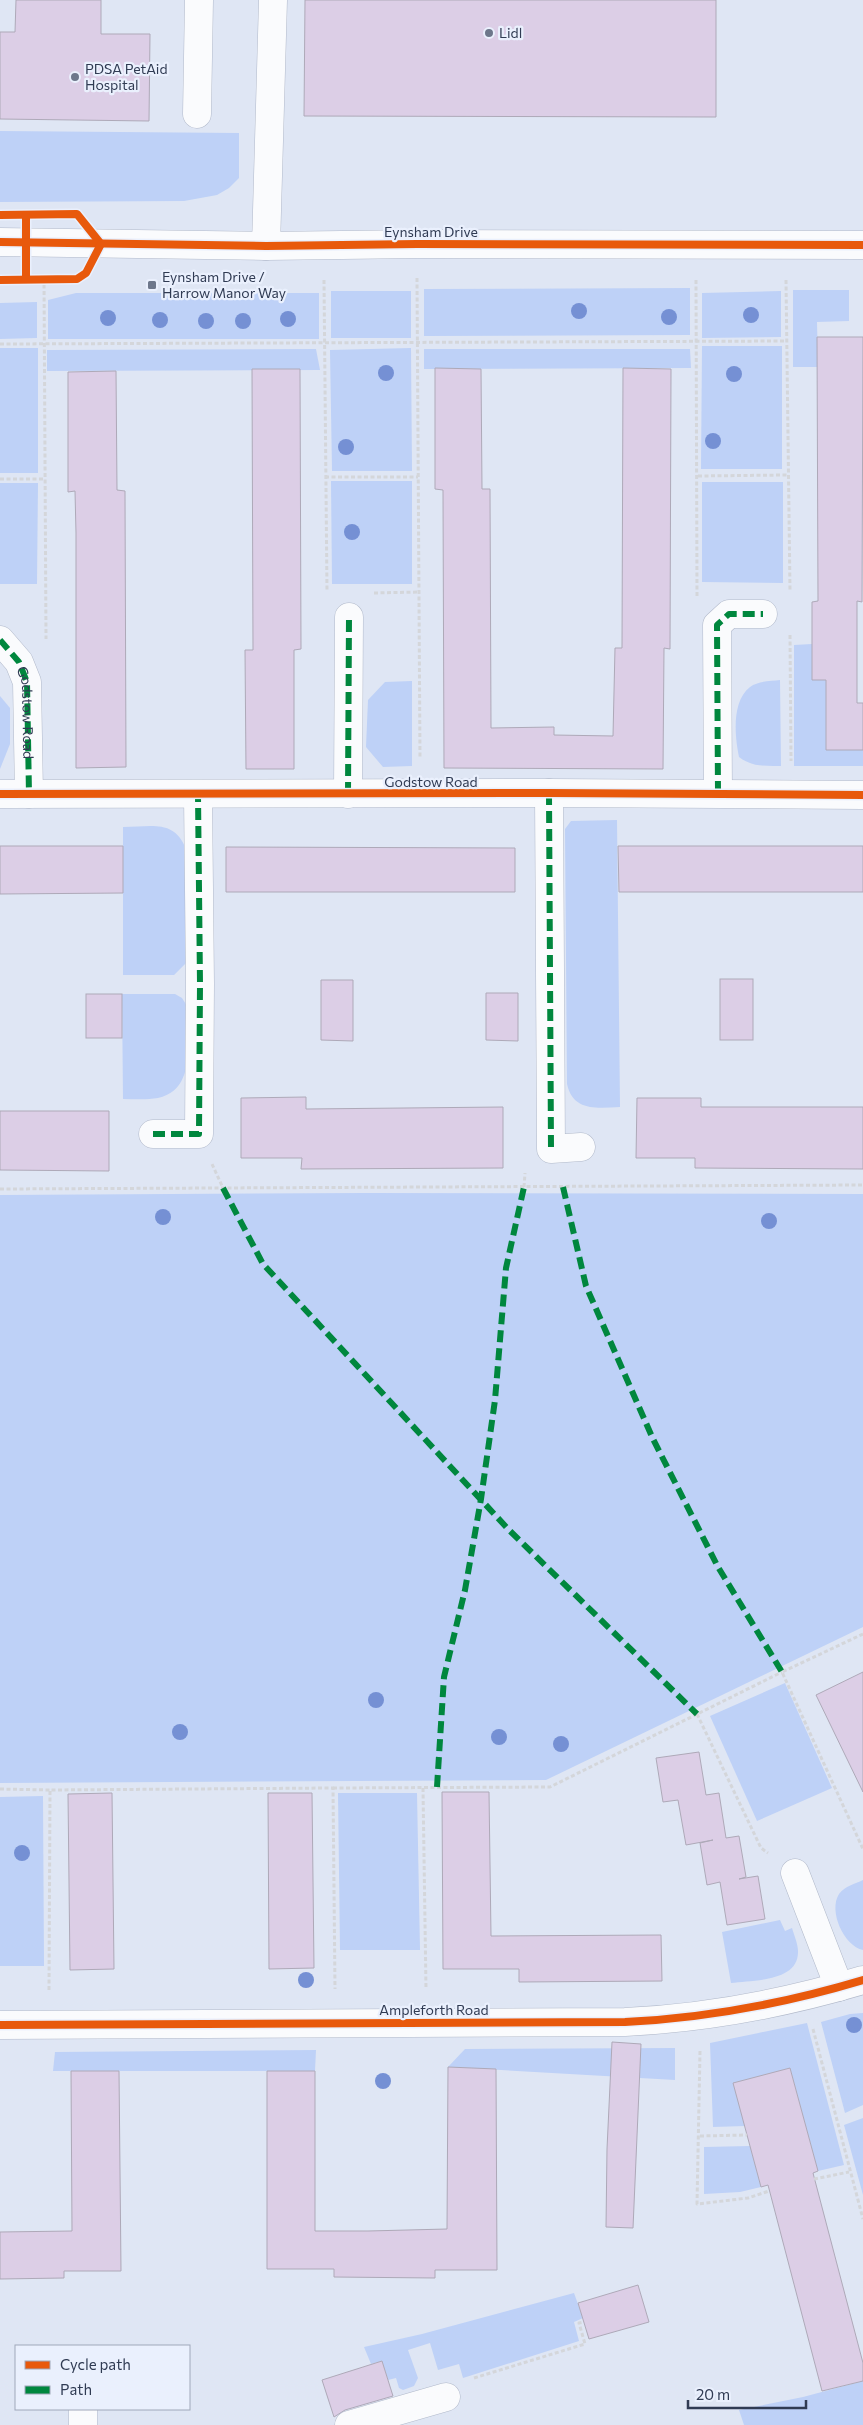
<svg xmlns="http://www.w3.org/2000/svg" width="863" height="2425" viewBox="0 0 863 2425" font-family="Commissioner,sans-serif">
	<rect width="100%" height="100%" fill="#dfe6f4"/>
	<g fill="#bed1f7">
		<path d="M 0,131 L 239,133 L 239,178 L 229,188 L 217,195 L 184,201 L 0,202 Z"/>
		<path d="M 690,288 L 690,335 L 424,336 L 424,289 Z"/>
		<path d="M 793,290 L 849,290 L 849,321 L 817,322 L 818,367 L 793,367 Z"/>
		<rect x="331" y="291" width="80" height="47"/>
		<path d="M 781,291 L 781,337 L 702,338 L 702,293 Z"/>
		<path d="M 76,293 L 319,293 L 319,339 L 48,339 L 48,300 Z"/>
		<path d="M 37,302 L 37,338 L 0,339 L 0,303 Z"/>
		<path d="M 702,346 L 782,346 L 782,469 L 701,469 Z"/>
		<rect x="0" y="348" width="38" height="125"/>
		<path d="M 411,348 L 412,471 L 332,471 L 330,350 Z"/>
		<path d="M 316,349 L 320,370 L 47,371 L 47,350 Z"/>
		<path d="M 424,349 L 690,349 L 691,368 L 424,369 Z"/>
		<path d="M 331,481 L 412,481 L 412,584 L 332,584 Z"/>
		<path d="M 702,482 L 783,482 L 783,583 L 702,582 Z"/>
		<path d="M 0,483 L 38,483 L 37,584 L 0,584 Z"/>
		<path d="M 812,644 L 813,680 L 830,680 L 830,703 L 826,703 L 826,750 L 863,750 L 863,766 L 794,766 L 794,645 Z"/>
		<path d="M 780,680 L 781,766 C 765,766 752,767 739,757 C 735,737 731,702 750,687 C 758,681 771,681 780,680 Z"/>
		<path d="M 412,681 L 412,766 L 383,767 L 366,747 L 368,700 L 385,682 Z"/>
		<path d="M 0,696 L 10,708 L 10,744 L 0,769 Z"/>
		<path d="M 617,820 L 620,1107 C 598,1108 573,1112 567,1084 L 565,829 L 571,821 Z"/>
		<path d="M 123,827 C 152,827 174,819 186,849 L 187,962 L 174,975 L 123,975 Z"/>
		<path d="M 122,994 L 175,994 L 182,998 L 187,1006 C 187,1036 198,1090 158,1098 C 147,1100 134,1099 123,1099 Z"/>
		<path d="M 365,1193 L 863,1194 L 863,1627 L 546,1780 L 0,1783 L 0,1195 Z"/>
		<path d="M 785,1683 L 832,1788 L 757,1821 L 710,1716 Z"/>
		<path d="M 338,1793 L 417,1793 L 420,1950 L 340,1950 Z"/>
		<path d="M 43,1796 L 44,1966 L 0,1966 L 0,1797 Z"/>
		<path d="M 863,1880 L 863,1950 C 844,1946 828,1911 839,1894 C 845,1886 855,1884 863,1880 Z"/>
		<path d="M 780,1920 L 785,1931 L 792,1928 C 794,1935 798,1944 798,1951 C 799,1982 753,1980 731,1983 L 722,1932 Z"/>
		<path d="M 863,2013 L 863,2105 L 845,2113 L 821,2022 L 850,2014 Z"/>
		<path d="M 807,2023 L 844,2165 L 818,2171 L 790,2068 L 734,2083 L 745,2126 L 713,2127 L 710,2043 Z"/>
		<path d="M 675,2048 L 675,2080 L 448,2067 L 465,2049 Z"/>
		<path d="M 316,2050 L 315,2071 L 53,2071 L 55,2052 Z"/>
		<path d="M 863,2118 L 863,2195 L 844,2125 Z"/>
		<path d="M 750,2146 L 761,2187 L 740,2192 L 704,2194 L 704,2147 Z"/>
		<path d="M 574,2293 L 583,2318 L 574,2322 L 579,2341 L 463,2378 L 459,2364 L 438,2370 L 430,2343 L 408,2350 L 418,2378 L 414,2386 L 403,2390 L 399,2388 L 396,2378 L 388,2380 L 382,2361 L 371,2364 L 364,2347 L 422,2334 Z"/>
		<path d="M 863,2381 L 863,2425 L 744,2425 L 739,2410 L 803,2397 Z"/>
	</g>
	<g fill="#dccee6" stroke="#aea9b8">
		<path d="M 16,0 L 101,0 L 101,34 L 150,34 L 149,121 L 0,119 L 0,32 L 15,32 Z"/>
		<path d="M 305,0 L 716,0 L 716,117 L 304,116 Z"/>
		<path d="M 817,337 L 863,337 L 862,602 L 857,601 L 857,703 L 863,703 L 863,750 L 826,750 L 826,680 L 812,680 L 812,602 L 818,601 Z"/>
		<path d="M 435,368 L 481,369 L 482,489 L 490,489 L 491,728 L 554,727 L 554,735 L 613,736 L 615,648 L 622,648 L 623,368 L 671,369 L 670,649 L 664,648 L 663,769 L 444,768 L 443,490 L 435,489 Z"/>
		<path d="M 252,369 L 300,369 L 301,649 L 294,650 L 294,769 L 246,769 L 245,650 L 253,650 Z"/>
		<path d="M 116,371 L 117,490 L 125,491 L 126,767 L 76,768 L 76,533 L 75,491 L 68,492 L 68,372 Z"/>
		<path d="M 0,846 L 123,846 L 123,893 L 0,894 Z"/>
		<path d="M 618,846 L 863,846 L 863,892 L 619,892 Z"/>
		<path d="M 226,847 L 515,848 L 515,892 L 226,892 Z"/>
		<rect x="720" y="979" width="33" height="61"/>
		<path d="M 321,980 L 353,980 L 353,1041 L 321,1040 Z"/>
		<path d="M 486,993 L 518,993 L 518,1041 L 486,1040 Z"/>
		<rect x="86" y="994" width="36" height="44"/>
		<path d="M 306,1097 L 306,1109 L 503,1107 L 503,1168 L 301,1169 L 302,1158 L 241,1158 L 241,1098 Z"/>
		<path d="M 637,1098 L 701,1098 L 701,1107 L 863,1107 L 863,1169 L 695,1168 L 695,1158 L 636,1158 Z"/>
		<path d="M 0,1111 L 109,1111 L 109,1171 L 0,1170 Z"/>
		<path d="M 863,1672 L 863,1792 L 816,1695 Z"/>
		<path d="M 699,1752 L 706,1795 L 719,1793 L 726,1838 L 739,1836 L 746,1877 L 739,1879 L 758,1876 L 765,1919 L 727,1925 L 720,1882 L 707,1885 L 700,1843 L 713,1840 L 686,1845 L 678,1800 L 663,1802 L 656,1758 Z"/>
		<path d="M 442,1792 L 489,1792 L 491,1936 L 661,1935 L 662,1981 L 519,1982 L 519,1969 L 443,1969 Z"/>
		<path d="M 112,1793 L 114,1969 L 70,1970 L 68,1794 Z"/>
		<path d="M 268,1793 L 312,1793 L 314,1968 L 269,1969 Z"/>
		<path d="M 612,2042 L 641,2044 L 633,2228 L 606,2227 L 607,2149 Z"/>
		<path d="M 448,2067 L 496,2069 L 497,2270 L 435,2270 L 435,2278 L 334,2277 L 334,2269 L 267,2269 L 267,2071 L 315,2071 L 315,2231 L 368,2231 L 447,2229 Z"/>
		<path d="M 790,2068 L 818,2171 L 813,2173 L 863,2363 L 863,2381 L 822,2391 L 768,2185 L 761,2187 L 733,2083 Z"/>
		<path d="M 71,2071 L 119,2071 L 121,2271 L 64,2271 L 64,2278 L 0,2279 L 0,2232 L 72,2231 Z"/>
		<path d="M 638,2285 L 649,2322 L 589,2339 L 578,2303 Z"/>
		<path d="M 382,2361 L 393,2396 L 345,2410 L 334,2417 L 322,2380 Z"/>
	</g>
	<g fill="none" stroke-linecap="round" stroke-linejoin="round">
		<g stroke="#b1b9ca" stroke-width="29">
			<g id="minor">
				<path d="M 197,114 L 199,0"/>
				<path d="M 0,242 L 266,246 L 417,244 L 863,245"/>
				<path d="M 266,246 L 273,0"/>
				<path d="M 0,640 L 19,662 L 27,682 L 29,794"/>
				<path d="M 549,793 L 551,1149 L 581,1147"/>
				<path d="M 718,793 L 717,625 L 729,614 L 763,614"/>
				<path d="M 0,794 L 549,793 L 863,795"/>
				<path d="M 348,794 L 349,617"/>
				<path d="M 153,1134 L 199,1134 L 200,984 L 198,795"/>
				<path d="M 795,1873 L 839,1987"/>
				<path d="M 0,2025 L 625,2022 C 708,2018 783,2004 863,1980"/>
				<path d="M 83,2409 L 83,2425"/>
				<path d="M 349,2425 L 446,2397"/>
			</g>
		</g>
		<g stroke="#d4d6da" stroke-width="3" stroke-dasharray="4 2.5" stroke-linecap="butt">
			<path d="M 44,278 L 46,639"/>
			<path d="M 417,278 L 420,759"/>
			<path d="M 324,280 L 327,592"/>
			<path d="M 696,280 L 697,596"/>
			<path d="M 786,280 L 790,591"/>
			<path d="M 0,344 L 786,341"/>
			<path d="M 698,476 L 787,475"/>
			<path d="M 325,477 L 418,477"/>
			<path d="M 0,479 L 45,479"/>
			<path d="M 374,593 L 419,592"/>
			<path d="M 790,635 L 791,761"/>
			<path d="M 212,1164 L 223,1188"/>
			<path d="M 524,1187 L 525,1173"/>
			<path d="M 0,1189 L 863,1185"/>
			<path d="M 863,1634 L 782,1672 L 863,1849"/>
			<path d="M 697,1714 L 761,1848 L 768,1853"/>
			<path d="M 333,1788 L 550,1787 L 782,1672"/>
			<path d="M 423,1788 L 426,1989"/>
			<path d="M 0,1789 L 50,1790"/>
			<path d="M 49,1990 L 50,1790 L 333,1788 L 335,1989"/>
			<path d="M 813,2029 L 863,2219"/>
			<path d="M 700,2051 L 697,2204 L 748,2198 L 769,2191"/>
			<path d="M 700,2136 L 747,2135"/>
			<path d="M 814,2179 L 849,2172"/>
			<path d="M 474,2378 L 585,2344 L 579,2323 L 584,2322"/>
		</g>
		<use href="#minor" stroke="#fafbfd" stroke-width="28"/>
		<g stroke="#00873e" stroke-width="6" stroke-dasharray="12 6" stroke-linecap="butt">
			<path id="s1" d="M 0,640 L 19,662 L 27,682 L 29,794"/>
			<path d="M 549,793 L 551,1149"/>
			<path d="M 718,793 L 717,625 L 729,614 L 763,614"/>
			<path d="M 348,794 L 349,617"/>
			<path d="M 153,1134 L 199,1134 L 200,984 L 198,795"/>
			<path d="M 563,1187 L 586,1286 L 653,1439 L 718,1567 L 782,1672"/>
			<path d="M 223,1188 L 263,1264 L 509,1530 L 697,1714"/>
			<path d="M 437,1787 L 444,1677 L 465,1590 L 481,1499 L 495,1400 L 506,1268 L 524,1187"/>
		</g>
		<g stroke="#eaf0fd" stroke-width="11">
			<g id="cycleway">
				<path d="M 0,215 L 77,214 L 101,244"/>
				<path d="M 26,215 L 26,279"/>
				<path d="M 0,242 L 266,246 L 417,244 L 863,245"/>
				<path d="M 0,280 L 77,279 L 86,273 L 101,244"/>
				<path d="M 0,794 L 549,793 L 863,795"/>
				<path d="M 0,2025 L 625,2022 C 708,2018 783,2004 863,1980"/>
			</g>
		</g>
		<use href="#cycleway" stroke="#e8590c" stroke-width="8"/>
	</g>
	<g fill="#7590d4">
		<circle cx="579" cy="311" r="8"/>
		<circle cx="751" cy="315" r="8"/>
		<circle cx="669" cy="317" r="8"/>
		<circle cx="108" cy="318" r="8"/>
		<circle cx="288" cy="319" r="8"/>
		<circle cx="160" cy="320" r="8"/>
		<circle cx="206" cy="321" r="8"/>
		<circle cx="243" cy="321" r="8"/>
		<circle cx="386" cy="373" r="8"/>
		<circle cx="734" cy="374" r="8"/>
		<circle cx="713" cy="441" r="8"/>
		<circle cx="346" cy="447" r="8"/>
		<circle cx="352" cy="532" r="8"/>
		<circle cx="163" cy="1217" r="8"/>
		<circle cx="769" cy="1221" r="8"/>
		<circle cx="376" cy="1700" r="8"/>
		<circle cx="180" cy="1732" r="8"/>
		<circle cx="499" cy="1737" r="8"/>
		<circle cx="561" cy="1744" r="8"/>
		<circle cx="22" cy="1853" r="8"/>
		<circle cx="306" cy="1980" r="8"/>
		<circle cx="854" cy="2025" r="8"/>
		<circle cx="383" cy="2081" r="8"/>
	</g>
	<g fill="#6d778b" stroke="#eaf0fd" stroke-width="2">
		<circle cx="489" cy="33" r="5"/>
		<circle cx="75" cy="77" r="5"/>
		<rect x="147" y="280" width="10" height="10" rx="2.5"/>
	</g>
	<g text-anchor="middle" stroke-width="4.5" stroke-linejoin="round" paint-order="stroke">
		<g font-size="14" fill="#303b53" stroke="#eaf0fd" text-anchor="start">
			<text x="499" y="38">Lidl</text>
			<text x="85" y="74">PDSA PetAid<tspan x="85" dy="16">Hospital</tspan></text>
			<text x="162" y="282">Eynsham Drive /<tspan x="162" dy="16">Harrow Manor Way</tspan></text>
		</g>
		<g font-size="14" fill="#303b53" stroke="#eaf0fd">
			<text x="431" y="237">Eynsham Drive</text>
			<text dy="5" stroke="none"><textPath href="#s1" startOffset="81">Godstow Road</textPath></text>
			<text x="431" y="787">Godstow Road</text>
			<text x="434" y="2015">Ampleforth Road</text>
		</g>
	</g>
	<rect x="15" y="2345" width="175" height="65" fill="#eaf0fd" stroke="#a0a8b9"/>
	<rect x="25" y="2361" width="25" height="8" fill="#e8590c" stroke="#a0a8b9"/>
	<text x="60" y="2370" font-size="15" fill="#303b53">Cycle path</text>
	<rect x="25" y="2386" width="25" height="8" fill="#00873e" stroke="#a0a8b9"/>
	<text x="60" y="2395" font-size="15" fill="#303b53">Path</text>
	<path d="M688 2400v8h118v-8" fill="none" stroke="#303b53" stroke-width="2.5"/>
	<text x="696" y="2400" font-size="15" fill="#303b53" stroke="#eaf0fd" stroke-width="4" paint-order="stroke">20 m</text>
</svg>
